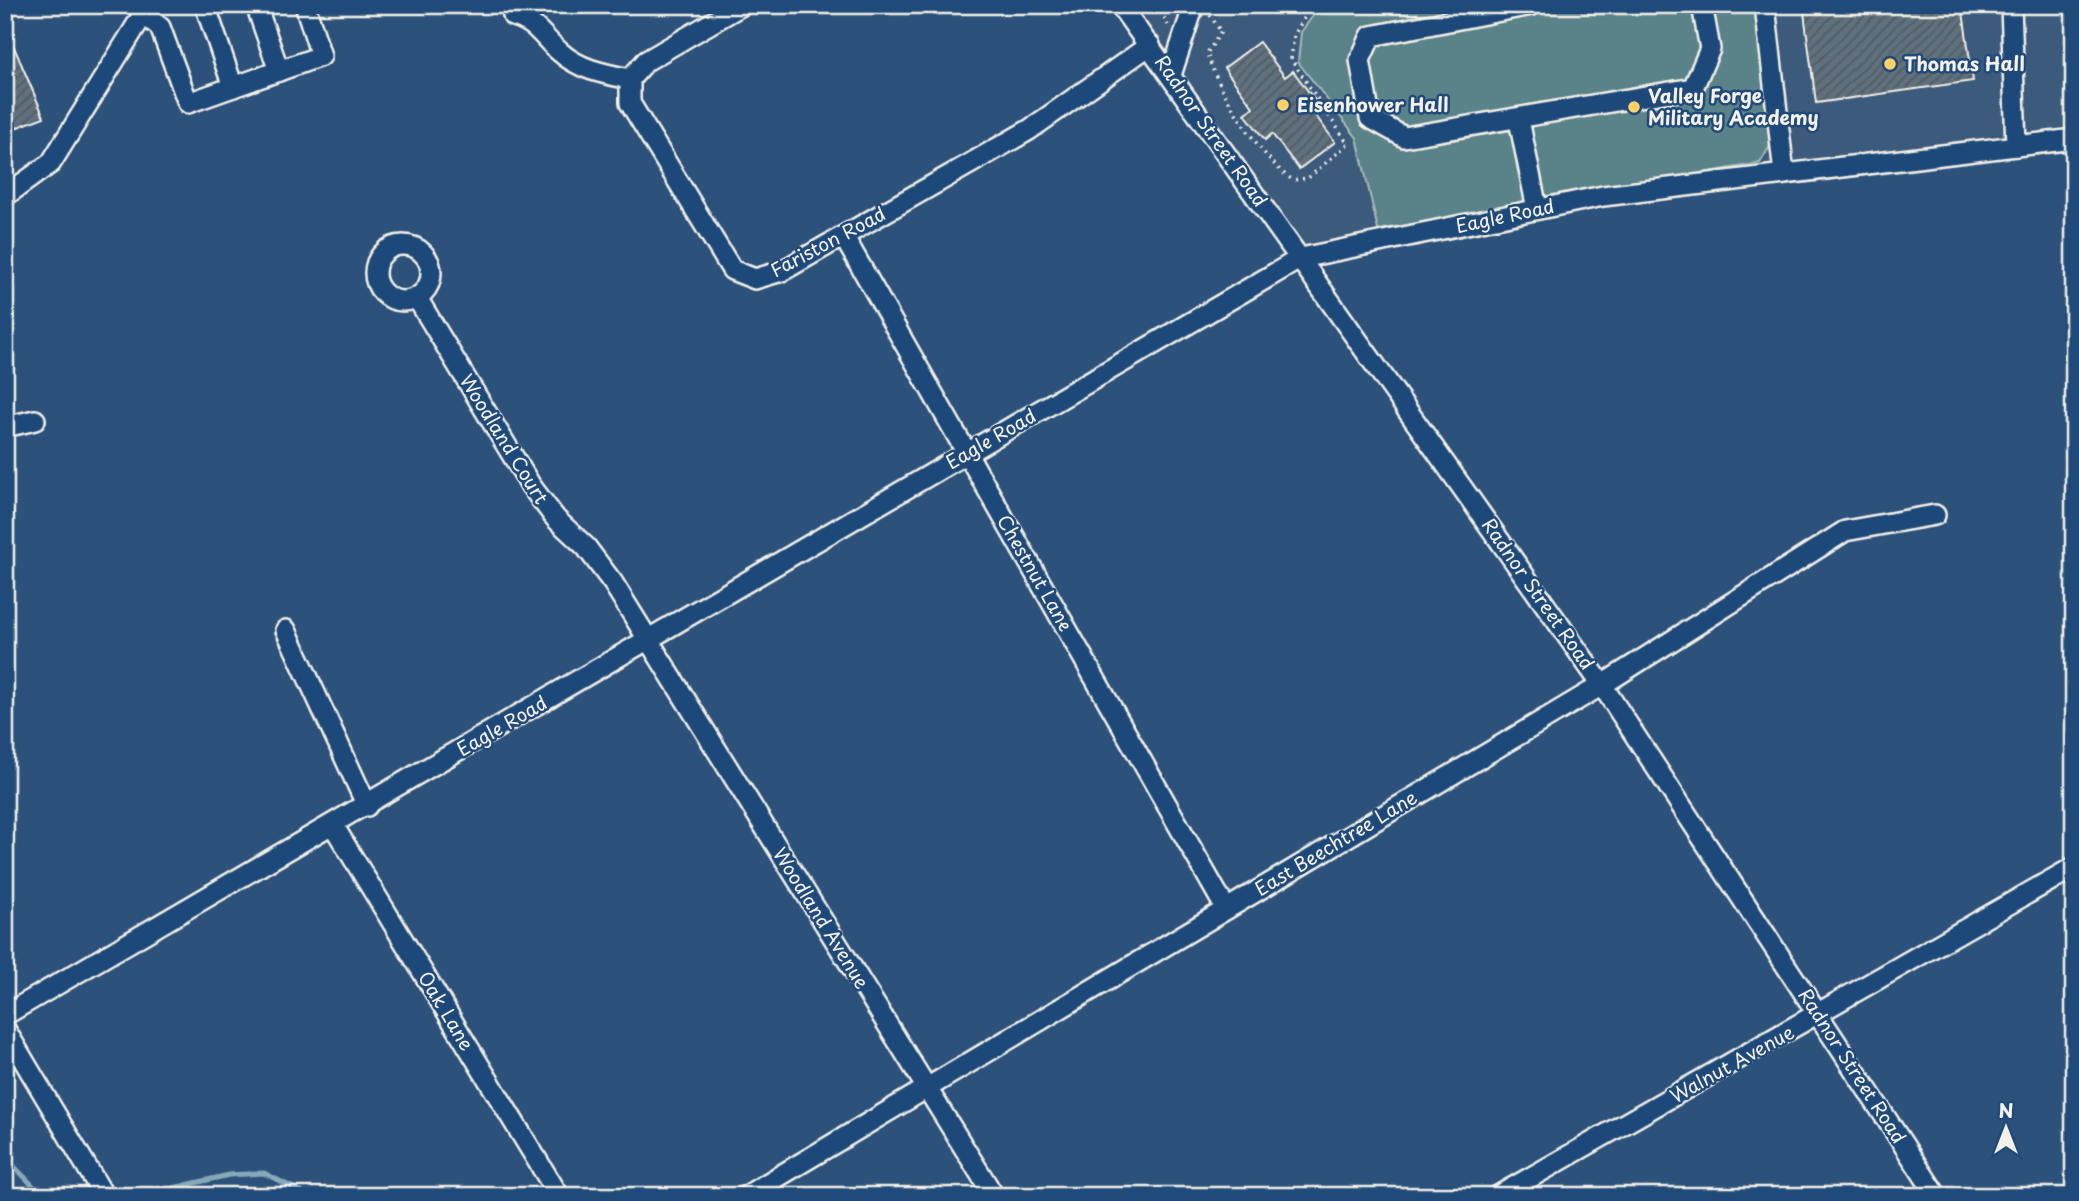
<svg xmlns="http://www.w3.org/2000/svg" width="2079" height="1201" viewBox="0 0 2079 1201" font-family="'Playpen Sans',sans-serif">
	<defs>
		<pattern id="building-hatch" width="6" height="6" patternUnits="userSpaceOnUse" patternTransform="scale(1.75)"><rect width="6" height="6" fill="#5e6f7e"/><path d="M-1 1l2-2M0 6l6-6M5 7l2-2" fill="none" stroke="#525a5f"/></pattern>
	</defs>
	<rect width="100%" height="100%" fill="#2c517b"/>
	<filter id="ink" filterUnits="userSpaceOnUse"><feTurbulence type="fractalNoise" baseFrequency=".0143" numOctaves="2"/><feDisplacementMap in="SourceGraphic" scale="14" xChannelSelector="R" yChannelSelector="G"/><feConvolveMatrix kernelMatrix="1 2 1 2 8 2 1 2 1" color-interpolation-filters="sRGB"/></filter>
	<g filter="url(#ink)">
		<path fill="#3b5a7c" d="M 1120,5 L 2074,5 L 2074,139 L 1784,174 L 1301,258 Z"/>
		<path fill="#5a8289" stroke="#a7bab8" stroke-width="2" d="M 1321,5 L 1756,5 L 1774,139 L 1760,163 L 1378,230 L 1357,138 L 1298,62 L 1301,32 Z"/>
		<g fill="none" stroke-linecap="round" stroke-linejoin="round">
			<g stroke="#88a9b9" stroke-width="5">
				<path d="M 5,1157 L 43,1196"/>
				<path d="M 139,1196 L 229,1175 L 264,1173 L 309,1196"/>
			</g>
		</g>
		<g fill="url(#building-hatch)" stroke="#f4f1e8" stroke-width="2">
			<path d="M 1803,5 L 1962,5 L 1973,81 L 1816,103 Z"/>
			<path d="M 5,26 L 44,117 L 5,132 Z"/>
			<path d="M 1259,42 L 1285,77 L 1293,71 L 1317,103 L 1310,108 L 1335,142 L 1299,169 L 1272,134 L 1265,140 L 1245,114 L 1253,107 L 1224,68 Z"/>
		</g>
		<g fill="none" stroke-linecap="round" stroke-linejoin="round">
			<g stroke="#f4f1e8" stroke-width="24">
				<g id="minor">
					<path d="M 205,5 L 233,87"/>
					<path d="M 256,5 L 279,71"/>
					<path d="M 742,5 L 646,61 L 630,79 L 630,103 L 732,270 L 755,279 L 782,271 L 1029,130 L 1150,45"/>
					<path d="M 1120,5 L 1602,685 L 1937,1196"/>
					<path d="M 1532,5 L 1371,36 L 1360,60 L 1370,118 L 1404,137 L 1693,88 L 1710,49 L 1702,5"/>
					<path d="M 1765,5 L 1784,174"/>
					<path d="M 2011,5 L 2016,146"/>
					<path d="M 144,15 L 160,27 L 188,103 L 321,56 L 305,5"/>
					<path d="M 513,16 C 537,22 542,37 560,52 C 580,70 605,74 630,79"/>
					<path d="M 1171,75 L 1194,5"/>
					<path d="M 1519,120 L 1537,209"/>
					<path d="M 5,196 L 51,163 L 149,5"/>
					<path d="M 844,237 L 1226,909"/>
					<circle cx="403" cy="273" r="28"/>
					<path d="M 417,298 L 531,486 L 556,519 L 586,547 L 613,583 L 994,1196"/>
					<path d="M 5,427 L 35,420"/>
					<path d="M 286,630 L 367,806"/>
					<path d="M 333,825 L 559,1196"/>
					<path d="M 5,1015 L 1301,258 L 1603,196 L 2074,139"/>
					<path d="M 5,1029 L 104,1196"/>
					<path d="M 746,1196 L 1602,685 L 1845,531 L 1935,515"/>
					<path d="M 1498,1196 L 2074,867"/>
				</g>
			</g>
			<g stroke="#f4f1e8" stroke-width="3.5" stroke-dasharray="2 5" stroke-linecap="butt">
				<path d="M 1158,5 L 1168,25"/>
				<path d="M 1210,15 L 1221,32 L 1207,53 C 1216,87 1262,161 1293,180 L 1308,178 L 1348,144 L 1291,59 L 1294,35 L 1312,5"/>
			</g>
			<use href="#minor" stroke="#1f4a7a" stroke-width="19"/>
		</g>
	</g>
	<g fill="#ffd166" stroke="#1f4a7a" stroke-width="2.5">
		<circle cx="1890" cy="64" r="7"/>
		<circle cx="1283" cy="105" r="7"/>
		<circle cx="1634" cy="107" r="7"/>
	</g>
	<g text-anchor="middle" stroke-width="5" stroke-linejoin="round" paint-order="stroke">
		<g font-size="19" font-weight="bold" fill="#f4f1e8" stroke="#1f4a7a" text-anchor="start">
			<text x="1904" y="71">Thomas Hall</text>
			<text x="1648" y="103">Valley Forge<tspan x="1648" dy="22">Military Academy</tspan></text>
			<text x="1297" y="112">Eisenhower Hall</text>
		</g>
		<g font-size="19" fill="#f4f1e8" stroke="#1f4a7a">
			<text transform="translate(1211 131) rotate(55)" y="7">Radnor Street Road</text>
			<text transform="translate(1505 216) rotate(-12)" y="7">Eagle Road</text>
			<text transform="translate(828 242) rotate(-28)" y="7">Fariston Road</text>
			<text transform="translate(504 439) rotate(58)" y="7">Woodland Court</text>
			<text transform="translate(991 439) rotate(-30)" y="7">Eagle Road</text>
			<text transform="translate(1035 573) rotate(60)" y="7">Chestnut Lane</text>
			<text transform="translate(1538 594) rotate(55)" y="7">Radnor Street Road</text>
			<text transform="translate(502 726) rotate(-30)" y="7">Eagle Road</text>
			<text transform="translate(1336 843) rotate(-31)" y="7">East Beechtree Lane</text>
			<text transform="translate(821 918) rotate(58)" y="7">Woodland Avenue</text>
			<text transform="translate(446 1011) rotate(59)" y="7">Oak Lane</text>
			<text transform="translate(1732 1064) rotate(-29)" y="7">Walnut Avenue</text>
			<text transform="translate(1852 1066) rotate(57)" y="7">Radnor Street Road</text>
		</g>
	</g>
	<rect width="2079" height="1201" fill="none" stroke="#1f4a7a" stroke-width="28"/>
	<rect x="14" y="14" width="2051" height="1173" fill="none" stroke="#f4f1e8" stroke-width="2.5" filter="url(#ink)"/>
	<g transform="translate(2006 1128)" stroke="#1f4a7a" stroke-width="5" paint-order="stroke">
	<path d="M0-5L12 26L0 18L-12 26Z" fill="#f4f1e8"/>
	<text y="-10" font-size="19" font-weight="bold" text-anchor="middle" fill="#f4f1e8">N</text>
	</g>
</svg>
